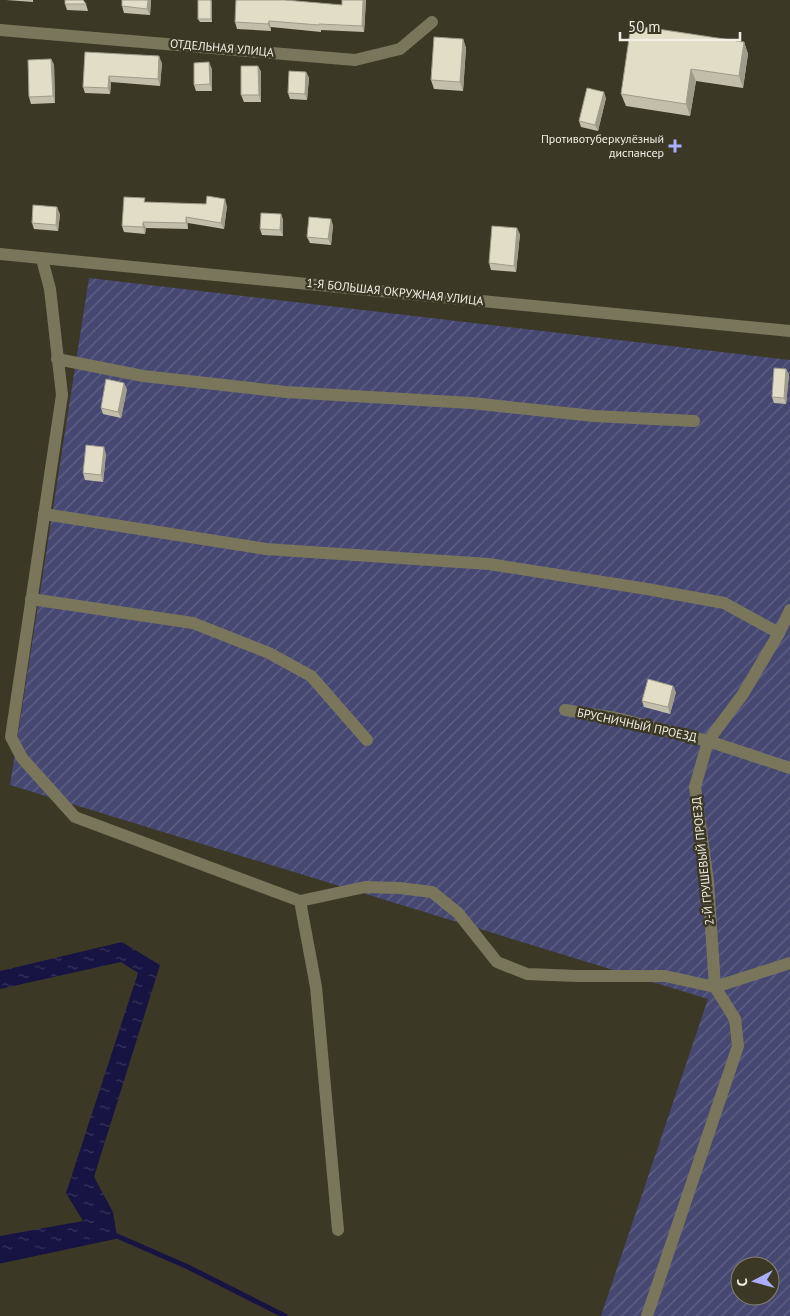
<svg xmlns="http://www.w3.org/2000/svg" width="790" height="1316" viewBox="0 0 790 1316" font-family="'PT Sans',sans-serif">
	<defs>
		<pattern id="garden-furrows" width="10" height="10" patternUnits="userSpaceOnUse" patternTransform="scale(1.25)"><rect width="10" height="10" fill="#464872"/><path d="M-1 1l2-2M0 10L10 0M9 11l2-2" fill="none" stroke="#616386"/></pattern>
		<pattern id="water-ripples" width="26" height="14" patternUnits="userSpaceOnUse" patternTransform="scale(1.25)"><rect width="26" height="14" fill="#171342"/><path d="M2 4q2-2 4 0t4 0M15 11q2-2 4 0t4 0" fill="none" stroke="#39365d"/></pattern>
	</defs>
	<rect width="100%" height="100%" fill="#3c3826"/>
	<path fill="url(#garden-furrows)" fill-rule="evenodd" d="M 89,278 L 790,360 L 790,1316 L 601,1316 L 708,999 L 10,785 ZM 740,1266 L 770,1266 L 770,1296 L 740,1296 Z"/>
	<path fill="url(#water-ripples)" d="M 122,942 L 160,965 L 94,1177 L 113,1212 L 117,1236 L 0,1261 L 0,1236 L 83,1221 L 66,1193 L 138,973 L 121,962 L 0,989 L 0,971 Z"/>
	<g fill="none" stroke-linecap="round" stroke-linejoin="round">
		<path stroke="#171342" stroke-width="5" d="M 0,1261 L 117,1236 L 188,1267 L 285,1316"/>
		<g stroke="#7a765c" stroke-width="12">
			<path d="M 0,30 L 355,60 L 400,49 L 432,22"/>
			<path d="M 0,254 L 790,331"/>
			<path d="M 42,259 L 50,289 L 62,395 L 11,737 L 22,758 L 75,817 L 300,901 L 316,987 L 338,1230"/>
			<path d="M 57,359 L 143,376 L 286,392 L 471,403 L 594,416 L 694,421"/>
			<path d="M 44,514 L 266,549 L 489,564 L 647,589 L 724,603 L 779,633"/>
			<path d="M 31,599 L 193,623 L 269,653 L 311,676 L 367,740"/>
			<path d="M 565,710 L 616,718 L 708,741 L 790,768"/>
			<path d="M 300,901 L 365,887 L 399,888 L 432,892 L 458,913 L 497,962 L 527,974 L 577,976 L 665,976 L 715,987 L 790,963"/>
			<path d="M 647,1316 L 738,1046 L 735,1019 L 715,987 L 708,881 L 695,787 L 708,741 L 743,694 L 779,633 L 790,610"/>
		</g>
	</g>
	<g fill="#c2beaa">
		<path d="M 6,0 L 33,0 L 33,2 Z"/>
		<path d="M 122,0 L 151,0 L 150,15 L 124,13 L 122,6 Z"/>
		<path d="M 342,0 L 366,0 L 364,32 L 321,30 L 321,32 L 271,27 L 271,31 L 237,29 L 235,22 L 342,5 Z"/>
		<path d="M 212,2 L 212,22 L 200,22 L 198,19 Z"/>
		<path d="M 65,4 L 86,4 L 88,11 L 67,10 Z"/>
		<path d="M 463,39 L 466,48 L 463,91 L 434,89 L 431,80 Z"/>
		<path d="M 744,42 L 748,54 L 743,88 L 696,81 L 690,116 L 626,106 L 621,94 Z"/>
		<path d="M 85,52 L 162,63 L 160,86 L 111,82 L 110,94 L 85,93 L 83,87 Z"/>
		<path d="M 51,59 L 54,65 L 55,103 L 31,104 L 29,97 Z"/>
		<path d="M 258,66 L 261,72 L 261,102 L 244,102 L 241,95 Z"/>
		<path d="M 212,69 L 212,91 L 196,91 L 194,85 Z"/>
		<path d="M 306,72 L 309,78 L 307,100 L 290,99 L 288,93 Z"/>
		<path d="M 606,98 L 598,131 L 581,127 L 579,121 Z"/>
		<path d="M 146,202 L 227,206 L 224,229 L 188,223 L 188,229 L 146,228 L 145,234 L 124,232 L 122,226 Z"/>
		<path d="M 60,214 L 58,231 L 34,229 L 32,223 Z"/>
		<path d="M 281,214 L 283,220 L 283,236 L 262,235 L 260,229 Z"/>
		<path d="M 333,225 L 331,245 L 310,243 L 307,237 Z"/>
		<path d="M 520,234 L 516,272 L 491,270 L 489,263 Z"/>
		<path d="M 786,369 L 789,375 L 786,404 L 774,403 L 772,397 Z"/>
		<path d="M 127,389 L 121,418 L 103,414 L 101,408 Z"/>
		<path d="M 106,454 L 103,482 L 85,480 L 83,473 Z"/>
		<path d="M 676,692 L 670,714 L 644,707 L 642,701 Z"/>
	</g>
	<g fill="#9e9b8b">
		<path d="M 148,0 L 151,0 L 150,15 L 147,9 Z"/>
		<path d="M 211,0 L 212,2 L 212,22 L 211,19 Z"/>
		<path d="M 363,0 L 366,0 L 364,32 L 362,26 Z"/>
		<path d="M 269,21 L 271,27 L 271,31 L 268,24 Z"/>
		<path d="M 463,39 L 466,48 L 463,91 L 460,82 Z"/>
		<path d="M 744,42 L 748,54 L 743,88 L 739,76 Z"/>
		<path d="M 159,56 L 162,63 L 160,86 L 158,79 Z"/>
		<path d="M 51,59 L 54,65 L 55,103 L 53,96 Z"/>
		<path d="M 209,62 L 212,69 L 212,91 L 210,84 Z"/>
		<path d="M 258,66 L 261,72 L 261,102 L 259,95 Z"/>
		<path d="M 691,69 L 696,81 L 690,116 L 686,104 Z"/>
		<path d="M 306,72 L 309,78 L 307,100 L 305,94 Z"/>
		<path d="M 109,76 L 111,82 L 110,94 L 108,88 Z"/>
		<path d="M 604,92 L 606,98 L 598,131 L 595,125 Z"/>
		<path d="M 225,199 L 227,206 L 224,229 L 221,223 Z"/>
		<path d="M 57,207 L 60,214 L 58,231 L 56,225 Z"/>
		<path d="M 281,214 L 283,220 L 283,236 L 280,230 Z"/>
		<path d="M 186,217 L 188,223 L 188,229 L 186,223 Z"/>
		<path d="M 331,219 L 333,225 L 331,245 L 328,239 Z"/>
		<path d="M 143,222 L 146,228 L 145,234 L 143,227 Z"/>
		<path d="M 517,228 L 520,234 L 516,272 L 514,266 Z"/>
		<path d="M 786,369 L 789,375 L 786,404 L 784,398 Z"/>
		<path d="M 124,383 L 127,389 L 121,418 L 118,412 Z"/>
		<path d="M 104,447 L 106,454 L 103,482 L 101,475 Z"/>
		<path d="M 673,686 L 676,692 L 670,714 L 668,707 Z"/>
	</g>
	<g fill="#e1ddc6" stroke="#9e9b8b">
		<path d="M 65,0 L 83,0 L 86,4 L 65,4 Z"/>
		<path d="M 122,0 L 148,0 L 147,9 L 122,6 Z"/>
		<rect x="198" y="0" width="13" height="19"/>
		<path d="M 236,0 L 285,0 L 342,5 L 342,0 L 363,0 L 362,26 L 319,24 L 319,25 L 269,21 L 268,24 L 235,22 Z"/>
		<path d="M 631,25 L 744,42 L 739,76 L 691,69 L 686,104 L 621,94 Z"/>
		<path d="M 434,37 L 463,39 L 460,82 L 431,80 Z"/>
		<path d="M 85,52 L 159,56 L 158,79 L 109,76 L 108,88 L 83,87 Z"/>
		<path d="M 51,59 L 53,96 L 29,97 L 28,60 Z"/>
		<path d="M 209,62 L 210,84 L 194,85 L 194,63 Z"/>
		<path d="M 241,66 L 258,66 L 259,95 L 241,95 Z"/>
		<path d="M 289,71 L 306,72 L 305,94 L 288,93 Z"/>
		<path d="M 587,88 L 604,92 L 595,125 L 579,121 Z"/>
		<path d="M 207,196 L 225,199 L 221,223 L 186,217 L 186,223 L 143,222 L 143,227 L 122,226 L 124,197 L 145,198 L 144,202 L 206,204 Z"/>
		<path d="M 33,205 L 57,207 L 56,225 L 32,223 Z"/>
		<path d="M 261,213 L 281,214 L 280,230 L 260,229 Z"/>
		<path d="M 309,217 L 331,219 L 328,239 L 307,237 Z"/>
		<path d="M 492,226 L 517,228 L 514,266 L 489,263 Z"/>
		<path d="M 774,368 L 786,369 L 784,398 L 772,397 Z"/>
		<path d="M 106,379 L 124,383 L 118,412 L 101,408 Z"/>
		<path d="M 86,445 L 104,447 L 101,475 L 83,473 Z"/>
		<path d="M 648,679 L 673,686 L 668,707 L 642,701 Z"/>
	</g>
	<path fill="#abaffb" stroke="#3c3826" stroke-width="2" d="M672.5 138.5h5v5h5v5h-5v5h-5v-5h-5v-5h5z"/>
	<g text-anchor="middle" stroke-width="5" stroke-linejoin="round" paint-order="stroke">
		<g font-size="12" fill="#f1efe4" stroke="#3c3826">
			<text transform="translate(222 48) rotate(5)" y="4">ОТДЕЛЬНАЯ УЛИЦА</text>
			<text transform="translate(395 292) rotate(6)" y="4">1-Я БОЛЬШАЯ ОКРУЖНАЯ УЛИЦА</text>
			<text transform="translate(637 725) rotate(12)" y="4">БРУСНИЧНЫЙ ПРОЕЗД</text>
			<text transform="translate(703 861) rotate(-96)" y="4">2-Й ГРУШЕВЫЙ ПРОЕЗД</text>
		</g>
		<g font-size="12" fill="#f1efe4" stroke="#3c3826" text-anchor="end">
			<text x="664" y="143">Противотуберкулёзный<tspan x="664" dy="14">диспансер</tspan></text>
		</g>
	</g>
	<g transform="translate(755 1281) rotate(264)"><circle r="24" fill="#3c3826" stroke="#848172"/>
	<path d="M0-4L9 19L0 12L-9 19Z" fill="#abaffb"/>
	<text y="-8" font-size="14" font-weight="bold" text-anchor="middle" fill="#f1efe4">С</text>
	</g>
	<path d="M620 32v8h120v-8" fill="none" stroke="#f1efe4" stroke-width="2.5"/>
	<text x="628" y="32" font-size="15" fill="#f1efe4" stroke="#3c3826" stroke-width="4" paint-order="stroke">50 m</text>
</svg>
